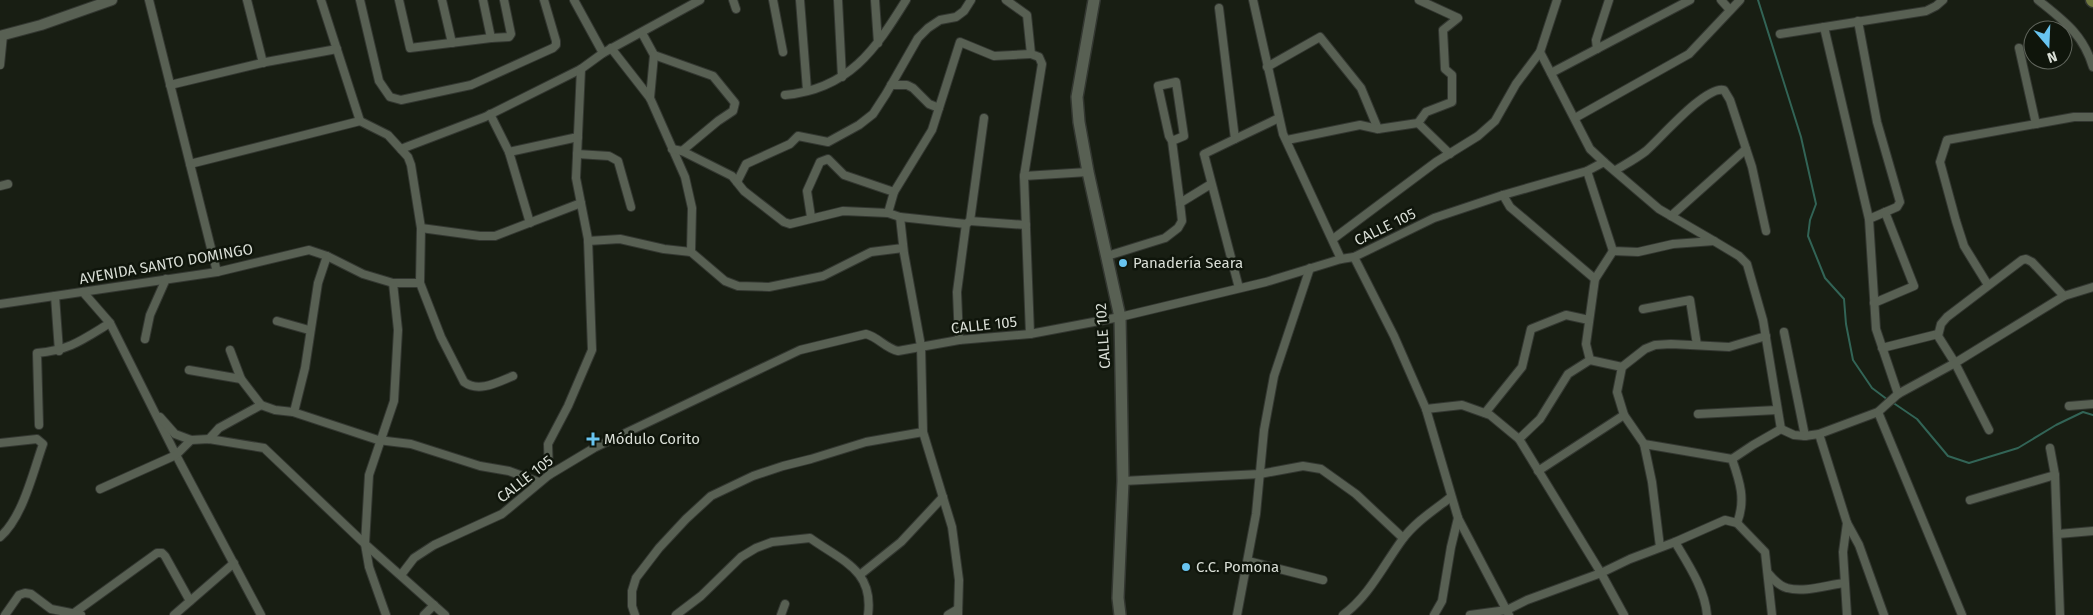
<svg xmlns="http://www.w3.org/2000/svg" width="2093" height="615" viewBox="0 0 2093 615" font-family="'Fira Sans',sans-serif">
	<rect width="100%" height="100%" fill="#181e13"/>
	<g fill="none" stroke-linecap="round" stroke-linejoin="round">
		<g stroke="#326456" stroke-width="2">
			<path d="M 1758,0 L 1801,137 L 1816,204 L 1810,220 L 1808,236 L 1825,278 L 1844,299 L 1846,324 L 1853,360 L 1872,388 L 1888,400"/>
			<path d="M 1892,402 L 1917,419 L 1948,456 L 1969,463 L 2018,448 L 2056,425 L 2083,412 L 2093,415"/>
		</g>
		<g stroke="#333731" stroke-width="10">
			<g id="minor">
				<path d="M 149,0 L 217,272"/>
				<path d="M 247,0 L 263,63"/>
				<path d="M 321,0 L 360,121"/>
				<path d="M 360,0 L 379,81 L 390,97 L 401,100 L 471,85 L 553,48 L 556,45 L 556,41 L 544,0"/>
				<path d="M 399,0 L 410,48 L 491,38 L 509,37 L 511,34 L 504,0"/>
				<path d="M 442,0 L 452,43"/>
				<path d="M 483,0 L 491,38"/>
				<path d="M 574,0 L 603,53"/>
				<path d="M 733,0 L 736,9"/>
				<path d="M 773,0 L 783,52"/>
				<path d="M 800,0 L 807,90"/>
				<path d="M 838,0 L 842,77"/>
				<path d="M 875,0 L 878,43"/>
				<path d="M 1006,0 L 1027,15 L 1031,54 L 1039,57 L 1042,64 L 1024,176 L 1030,334"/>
				<path d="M 1253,0 L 1283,134 L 1341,259"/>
				<path d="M 1721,0 L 1730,10"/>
				<path d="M 2038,0 C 2064,21 2083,34 2093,67"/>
				<path d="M 1219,8 L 1235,139 L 1204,154 L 1239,288"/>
				<path d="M 1858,21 L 1877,122 L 1900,202 L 1897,207 L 1869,219"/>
				<path d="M 1824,27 L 1869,219 L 1876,329 L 1898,394"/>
				<path d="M 642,33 L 654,55 L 713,76 L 735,103 L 733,111 L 718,121 L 682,151"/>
				<path d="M 1780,34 L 1926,11 L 1936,6 L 1943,0"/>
				<path d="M 611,48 L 650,98 L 685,177 L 692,208 L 691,252"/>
				<path d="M 2019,48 L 2036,124"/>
				<path d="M 1597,49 L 1596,40 L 1609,0"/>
				<path d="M 1540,52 L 1590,149 L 1604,162"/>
				<path d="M 0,65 L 3,35"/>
				<path d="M 1267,67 L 1320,37 L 1361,88 L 1378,129"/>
				<path d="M 1551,73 L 1690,0"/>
				<path d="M 170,85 L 266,62 L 337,49"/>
				<path d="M 891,85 L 907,85 L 913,88 L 929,104 L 939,108"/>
				<path d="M 785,95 C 849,89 875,50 906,0"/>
				<path d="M 650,98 L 654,55"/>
				<path d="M 490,114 L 509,152 L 530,223"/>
				<path d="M 1575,118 L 1689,54 L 1740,0"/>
				<path d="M 1418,123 L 1450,154"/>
				<path d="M 1235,139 L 1279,118"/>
				<path d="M 1287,140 L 1360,125 L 1378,129 L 1418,123 L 1426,112 L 1452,102 L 1452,75 L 1445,69 L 1443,30 L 1458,18 L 1419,0"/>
				<path d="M 1172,141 L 1184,136 L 1176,82 L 1158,86 L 1169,136 L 1172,141 L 1180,203"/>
				<path d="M 401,149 L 485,117 L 581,69 L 603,53 L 700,0"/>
				<path d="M 672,149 L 682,151 L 732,176 L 744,191 L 784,222 L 790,224 L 843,211 L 888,213 L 900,217 L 966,224"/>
				<path d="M 509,152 L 578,137"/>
				<path d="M 577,154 L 609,156 L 618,161 L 631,207"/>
				<path d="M 190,164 L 360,121 L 388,135 L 408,157 L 411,165 L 421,228 L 420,283 L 441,337 L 464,382 C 479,393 498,382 513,376"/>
				<path d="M 1616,170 C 1626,164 1637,158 1646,151 C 1660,139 1706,85 1724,90 L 1730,100 L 1752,167 L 1766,231"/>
				<path d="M 1587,171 L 1613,251 L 1638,252 L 1673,244 L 1714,241"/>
				<path d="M 1024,176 L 1088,172"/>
				<path d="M 737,182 L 746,164 L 790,144 L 798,136 L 828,142 L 859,125 L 873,114 L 886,94 L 918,38 L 928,28 L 940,20 L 956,17 L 964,11 L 971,0"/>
				<path d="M 0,186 L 8,184"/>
				<path d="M 894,192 L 932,130 L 960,42 L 994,56 L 1031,54"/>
				<path d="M 1503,195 L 1510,207 L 1595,279"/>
				<path d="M 1671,216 L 1746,149"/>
				<path d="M 811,217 L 807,191 L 820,162 L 828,159 L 844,175 L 894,192 L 888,213"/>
				<path d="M 900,217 L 904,253 L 921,346 L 923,432 L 952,527 L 959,580 L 958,615"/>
				<path d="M 970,221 L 1026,225"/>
				<path d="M 421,228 L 480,236 L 495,236 L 581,203"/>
				<path d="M 1333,239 L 1436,162 L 1478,136 L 1495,121 L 1516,84 L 1540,52 L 1557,0"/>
				<path d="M 588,241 L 620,239 L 664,249 L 691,252 L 725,281 L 738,286 L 769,287 L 823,276 L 871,252 L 903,248"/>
				<path d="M 1107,256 L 1165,238 L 1178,228 L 1182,221 L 1180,203 L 1211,184"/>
				<path d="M 1354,257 L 1394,336 L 1426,409 L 1458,518 L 1509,615"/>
				<path d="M 1988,285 L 1964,246 L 1956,221 L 1940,162 L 1947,140 L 2074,117 L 2093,117"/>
				<path d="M 83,292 L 110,323 L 176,455 L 261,615"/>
				<path d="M 55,296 L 59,351"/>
				<path d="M 1874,303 L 1914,286 L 1885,212"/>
				<path d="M 0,304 L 217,272 L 309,250 L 327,256 L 363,274 L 393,283 L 420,283"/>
				<path d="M 1643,309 L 1690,300 L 1697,345"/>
				<path d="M 277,321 L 309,330"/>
				<path d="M 1784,332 L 1805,436"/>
				<path d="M 145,339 L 150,315 L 166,279"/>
				<path d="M 959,340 L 957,292 L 966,224 L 970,221 L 984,118"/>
				<path d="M 1882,348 L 1938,334"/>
				<path d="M 230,350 L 241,379"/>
				<path d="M 1590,360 L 1586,344 L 1595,279 L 1613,251"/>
				<path d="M 189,370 L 241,379 L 261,405 L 275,410 L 293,412 L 378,440 L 411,444 L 480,466 L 509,471 L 539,482"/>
				<path d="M 2069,406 L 2093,404"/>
				<path d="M 1426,409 L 1462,405 L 1490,415 L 1519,439 L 1601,573 L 1624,615"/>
				<path d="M 294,412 L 305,368 L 318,283 L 327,256"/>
				<path d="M 1878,412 L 1962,615"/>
				<path d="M 1485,413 L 1522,367 L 1531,329 L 1566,315 L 1589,320"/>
				<path d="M 1698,414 L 1777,410"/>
				<path d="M 160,417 L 175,434 L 191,440 L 209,439 L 264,448 L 365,544 L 445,615"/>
				<path d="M 39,425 L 37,353 C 70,350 82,340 110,323"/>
				<path d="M 1989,430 L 1955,363 L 1938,336 L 1941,324 L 1947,317 L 2022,260 L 2026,259 L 2032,262 L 2064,296"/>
				<path d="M 1819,434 L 1847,523 L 1859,545 L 1884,615"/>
				<path d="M 209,439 L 219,428 L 261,405"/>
				<path d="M 1519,439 L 1540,419 L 1568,374 L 1590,360 L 1622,367"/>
				<path d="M 0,443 L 37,439 L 43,444 C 33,472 23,517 0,537"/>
				<path d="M 1644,444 L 1732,459 C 1740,482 1746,500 1737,523"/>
				<path d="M 2050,448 L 2055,475 L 2060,615"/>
				<path d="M 1732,459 L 1753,445 L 1781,429 L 1794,435 L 1805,436 L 1819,434 L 1878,412 L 1898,394 L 1955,363 L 2064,296 L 2093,287"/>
				<path d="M 1538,471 L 1624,415"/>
				<path d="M 549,475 L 548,444 L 568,406 L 592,350 L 588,239 L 576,178 L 581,69"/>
				<path d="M 1123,481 L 1260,474 L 1303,466 L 1321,469 L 1356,494 L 1403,538"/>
				<path d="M 100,489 L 176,455 L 191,440"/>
				<path d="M 1970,500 L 2055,475"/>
				<path d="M 2058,534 L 2093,531"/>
				<path d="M 1675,542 C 1688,564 1705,589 1707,615"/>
				<path d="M 1660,547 L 1652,482 L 1644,444 L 1624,415 L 1617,392 L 1622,367 L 1645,349 L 1655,345 L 1671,344 L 1729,347 L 1766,336"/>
				<path d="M 1248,561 L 1323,580"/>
				<path d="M 1768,573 C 1773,579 1779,586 1787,588 C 1804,593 1827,585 1844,583"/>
				<path d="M 861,574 L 901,542 L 943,497"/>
				<path d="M 401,575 L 414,558 L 434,545 L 502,514 L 549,475 L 594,448 L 800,350 L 866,334 C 878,337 885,348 898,351 L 959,340 L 1030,334 L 1120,317 L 1266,282 L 1341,259 L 1354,257 L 1434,218 L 1503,195 L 1587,171 L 1604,162 L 1659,209 L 1714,241 L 1739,256 L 1747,264 L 1763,320 L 1781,429"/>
				<path d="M 74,613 L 157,553 L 162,553 L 165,556 L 190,601"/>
				<path d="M 5,615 L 19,595 L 25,593 L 31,594 L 51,609 L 81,615"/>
				<path d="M 174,615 L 234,563"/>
				<path d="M 386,615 L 369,567 L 365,544 L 369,475 L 394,401 L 398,330 L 393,283"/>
				<path d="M 424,615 L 434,605"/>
				<path d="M 635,615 L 632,606 L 632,591 L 636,578 L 659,548 L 686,519 L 711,496 L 753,476 L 783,466 L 811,459 L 866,442 L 923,432"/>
				<path d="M 676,615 L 701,596 L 741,557 L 756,548 L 772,542 L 810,538 C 842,561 874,570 868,615"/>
				<path d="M 781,615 L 785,604"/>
				<path d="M 948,615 L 958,609"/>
				<path d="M 1237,615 L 1256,514 L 1264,430 L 1274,376 L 1310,268"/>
				<path d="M 1343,615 C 1369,596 1383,566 1402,540 C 1414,523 1434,510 1451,497"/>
				<path d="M 1434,615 L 1442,601 L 1451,547 L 1458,518"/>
				<path d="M 1470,615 L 1507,610 L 1527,600 L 1601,573 L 1630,559 L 1675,542 L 1725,520 L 1737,523 L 1765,552 L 1772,615"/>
				<path d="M 1847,615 L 1843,552 L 1847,523"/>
			</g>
		</g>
		<g stroke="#333731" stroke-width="12">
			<path id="tertiary" d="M 0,36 L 41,25 L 112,0"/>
		</g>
		<g stroke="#333731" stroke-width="14">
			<path id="secondary" d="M 1094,0 L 1077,97 L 1079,122 L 1088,172 L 1120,317 L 1123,481 L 1118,598 L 1120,615"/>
		</g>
		<g stroke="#333731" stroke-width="15">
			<path id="primary" d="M 2092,0 L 2093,1"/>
		</g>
		<use href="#minor" stroke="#586053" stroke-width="8"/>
		<use href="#tertiary" stroke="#586053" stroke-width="10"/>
		<use href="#secondary" stroke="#586053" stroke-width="11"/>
		<use href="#primary" stroke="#717940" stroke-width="12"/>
	</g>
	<g fill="#68c4f0" stroke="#0f150b" stroke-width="2">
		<circle cx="1123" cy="263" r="5"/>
		<path d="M590.5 431.5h5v5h5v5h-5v5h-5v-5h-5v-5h5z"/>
		<circle cx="1186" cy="567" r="5"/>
	</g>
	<g text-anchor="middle" stroke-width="5" stroke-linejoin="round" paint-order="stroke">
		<g font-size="15" fill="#d9ded6" stroke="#0f150b">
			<text transform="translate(1385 227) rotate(-26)" y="5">CALLE 105</text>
			<text transform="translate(166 264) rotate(-10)" y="5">AVENIDA SANTO DOMINGO</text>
			<text transform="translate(984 325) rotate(-6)" y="5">CALLE 105</text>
			<text transform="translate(1103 336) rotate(-94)" y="5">CALLE 102</text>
			<text transform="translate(525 479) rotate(-38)" y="5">CALLE 105</text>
		</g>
		<g font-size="15" fill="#d9ded6" stroke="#0f150b" text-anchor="start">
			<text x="1133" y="268">Panadería Seara</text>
			<text x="604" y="444">Módulo Corito</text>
			<text x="1196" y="572">C.C. Pomona</text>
		</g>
	</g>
	<g transform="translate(2048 45) rotate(161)"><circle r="24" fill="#0f150b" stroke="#60655c"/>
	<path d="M0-4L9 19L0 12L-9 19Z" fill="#68c4f0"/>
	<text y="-8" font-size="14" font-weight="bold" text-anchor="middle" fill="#d9ded6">N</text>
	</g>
</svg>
